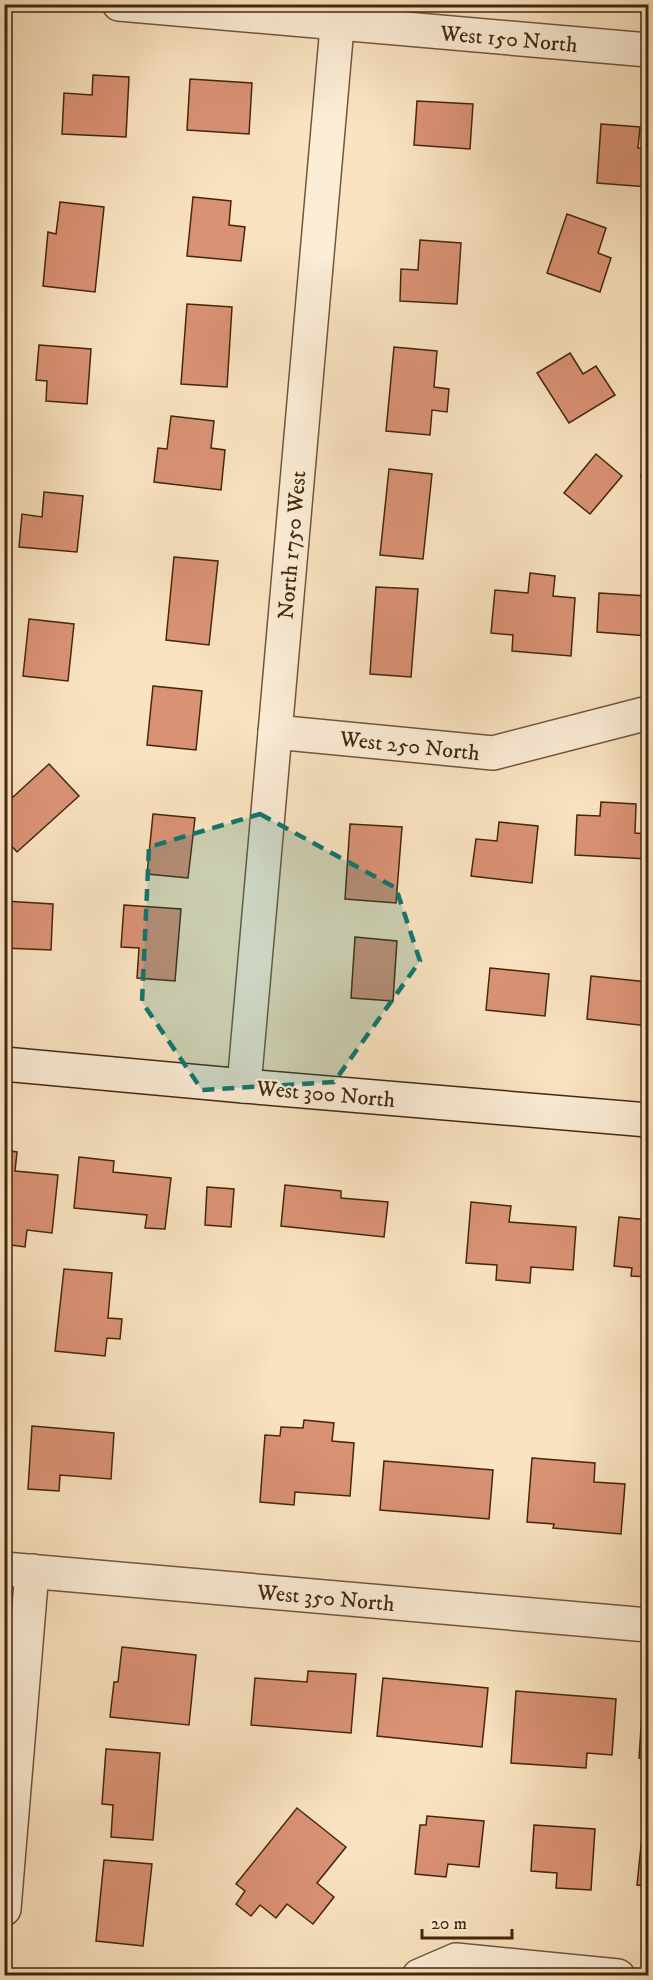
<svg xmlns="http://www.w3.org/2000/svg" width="653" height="1980" viewBox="0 0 653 1980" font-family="'IM FELL DW Pica',serif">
	<rect width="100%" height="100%" fill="#fae3c1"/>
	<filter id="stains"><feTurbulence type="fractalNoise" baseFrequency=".00333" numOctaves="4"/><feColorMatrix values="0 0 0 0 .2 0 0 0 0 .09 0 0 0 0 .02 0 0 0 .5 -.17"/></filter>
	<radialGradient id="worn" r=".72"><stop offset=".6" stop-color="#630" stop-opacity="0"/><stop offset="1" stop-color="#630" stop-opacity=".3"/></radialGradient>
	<g fill="#da9275" stroke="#44270d" stroke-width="1.5">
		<path d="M 93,75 L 129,77 L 126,137 L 62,134 L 64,93 L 92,95 Z"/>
		<path d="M 190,79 L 252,83 L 249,134 L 187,130 Z"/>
		<path d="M 417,101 L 473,104 L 470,149 L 414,145 Z"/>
		<path d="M 601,124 L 640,127 L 638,148 L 648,149 L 648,187 L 597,183 Z"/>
		<path d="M 193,197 L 231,201 L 229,225 L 245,227 L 241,261 L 187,256 Z"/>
		<path d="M 60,202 L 104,207 L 95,292 L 43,286 L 48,232 L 56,234 Z"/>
		<path d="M 567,214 L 606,228 L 598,253 L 611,258 L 600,292 L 547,273 Z"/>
		<path d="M 420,240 L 461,243 L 457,304 L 400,301 L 401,269 L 418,270 Z"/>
		<path d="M 187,304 L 232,307 L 227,387 L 181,384 Z"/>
		<path d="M 39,345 L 91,349 L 87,404 L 46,401 L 47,381 L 36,380 Z"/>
		<path d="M 394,347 L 437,351 L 434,387 L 449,389 L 447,412 L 432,410 L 430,435 L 386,431 Z"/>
		<path d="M 570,353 L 583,374 L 596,366 L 615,395 L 569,423 L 537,373 Z"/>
		<path d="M 171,416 L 214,421 L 211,448 L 225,450 L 221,490 L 154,482 L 158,448 L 167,449 Z"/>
		<path d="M 647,422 L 648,422 L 648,478 L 641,477 Z"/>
		<path d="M 596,454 L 622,476 L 590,514 L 564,493 Z"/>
		<path d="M 389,469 L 432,474 L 423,559 L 380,555 Z"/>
		<path d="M 44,492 L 83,496 L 77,552 L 19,547 L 22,514 L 42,517 Z"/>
		<path d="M 174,557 L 218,561 L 209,645 L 166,640 Z"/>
		<path d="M 530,573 L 555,576 L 553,596 L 575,598 L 571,656 L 512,651 L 513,635 L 491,633 L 495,590 L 528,593 Z"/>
		<path d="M 376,587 L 418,589 L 411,677 L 370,674 Z"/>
		<path d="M 599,593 L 648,596 L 648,636 L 597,632 Z"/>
		<path d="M 29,619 L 74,624 L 68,681 L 23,676 Z"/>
		<path d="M 153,686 L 202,691 L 196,750 L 147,745 Z"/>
		<path d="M 49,764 L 79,796 L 17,852 L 4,838 L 4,787 L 13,797 Z"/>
		<path d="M 601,802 L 636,804 L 635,833 L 648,834 L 648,859 L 575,855 L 577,815 L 600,816 Z"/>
		<path d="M 153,814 L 195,818 L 188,878 L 147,874 Z"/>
		<path d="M 499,822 L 538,826 L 532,883 L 471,876 L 476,839 L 497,841 Z"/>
		<path d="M 350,824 L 402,827 L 396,903 L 345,899 Z"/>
		<path d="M 4,901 L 53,904 L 51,950 L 4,948 Z"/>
		<path d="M 124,905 L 181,909 L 175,981 L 137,978 L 139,948 L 121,947 Z"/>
		<path d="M 355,937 L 397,941 L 393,1001 L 351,998 Z"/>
		<path d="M 490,968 L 549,974 L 545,1016 L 486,1010 Z"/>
		<path d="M 591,976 L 648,982 L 648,1026 L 587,1019 Z"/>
		<path d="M 4,1150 L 17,1152 L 15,1171 L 58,1175 L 52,1233 L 27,1230 L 25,1247 L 4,1244 Z"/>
		<path d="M 79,1157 L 114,1161 L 113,1172 L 171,1178 L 165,1229 L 145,1228 L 147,1215 L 74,1208 Z"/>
		<path d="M 285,1185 L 341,1191 L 341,1198 L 388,1202 L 384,1237 L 281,1226 Z"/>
		<path d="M 207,1187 L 234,1189 L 231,1227 L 205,1225 Z"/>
		<path d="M 471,1202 L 511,1206 L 509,1222 L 576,1227 L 573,1270 L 531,1267 L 530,1283 L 496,1280 L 497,1265 L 466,1263 Z"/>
		<path d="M 619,1217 L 648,1220 L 648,1277 L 631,1276 L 632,1268 L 614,1266 Z"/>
		<path d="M 64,1269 L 112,1273 L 108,1318 L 122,1319 L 120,1339 L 107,1338 L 105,1356 L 55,1351 Z"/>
		<path d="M 304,1420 L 334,1423 L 332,1441 L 354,1443 L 350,1496 L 295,1492 L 294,1505 L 260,1502 L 265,1435 L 280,1436 L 281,1427 L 303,1428 Z"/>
		<path d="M 32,1426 L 114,1433 L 111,1479 L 60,1475 L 59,1491 L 28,1489 Z"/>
		<path d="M 532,1458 L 595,1463 L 594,1482 L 625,1484 L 621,1534 L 553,1528 L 554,1524 L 527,1522 Z"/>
		<path d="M 384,1461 L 493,1470 L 489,1519 L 380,1510 Z"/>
		<path d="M 122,1647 L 196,1655 L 189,1725 L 110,1717 L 114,1682 L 118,1682 Z"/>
		<path d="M 308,1671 L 356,1674 L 351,1733 L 251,1725 L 255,1678 L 307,1682 Z"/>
		<path d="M 383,1678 L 488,1688 L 482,1747 L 377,1736 Z"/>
		<path d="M 516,1691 L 616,1699 L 612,1755 L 587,1753 L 586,1768 L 511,1763 Z"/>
		<path d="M 643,1698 L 648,1698 L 648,1759 L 639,1758 Z"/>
		<path d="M 106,1749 L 160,1753 L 153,1840 L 111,1837 L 113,1805 L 102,1804 Z"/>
		<path d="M 297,1808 L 346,1847 L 317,1883 L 334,1897 L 313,1924 L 287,1904 L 276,1918 L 260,1905 L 251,1916 L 236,1904 L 245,1891 L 236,1884 Z"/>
		<path d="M 427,1816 L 484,1821 L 479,1867 L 448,1864 L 446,1877 L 415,1874 L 420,1825 L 426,1825 Z"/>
		<path d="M 534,1825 L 595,1829 L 591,1890 L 556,1888 L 557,1873 L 531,1871 Z"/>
		<path d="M 642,1836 L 648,1837 L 648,1886 L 637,1885 Z"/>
		<path d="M 104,1860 L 152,1864 L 143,1946 L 96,1941 Z"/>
	</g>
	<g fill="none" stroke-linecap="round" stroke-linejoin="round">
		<g stroke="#72563a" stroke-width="36">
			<g id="street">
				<path d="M 119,4 L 648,50"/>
				<path d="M 275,732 L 493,753 L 648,713"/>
				<path d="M 244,1086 L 339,4"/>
				<path d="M 4,1569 L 648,1625"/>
				<path d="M 4,1909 L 32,1571"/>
				<path d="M 419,1976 L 456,1960 L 618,1976"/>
			</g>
		</g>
		<g stroke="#44270d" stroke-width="36">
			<path id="secondary" d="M 4,1064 L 244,1086 L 648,1120"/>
		</g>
		<use href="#street" stroke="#fcedd7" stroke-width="33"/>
		<use href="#secondary" stroke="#fcedd7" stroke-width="33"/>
	</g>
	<path fill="#0f766e" fill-opacity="0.2" stroke="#0f766e" stroke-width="4.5" stroke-dasharray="12 8" stroke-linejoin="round" d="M 260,814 L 396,888 L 420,961 L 334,1082 L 202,1090 L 142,1002 L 149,847 Z"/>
	<g text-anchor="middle" stroke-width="4.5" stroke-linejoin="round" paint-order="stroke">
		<g font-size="22" fill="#44270d" stroke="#fcedd7">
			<text transform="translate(509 38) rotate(5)" y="8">West 150 North</text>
			<text transform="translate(291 545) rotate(-85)" y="8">North 1750 West</text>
			<text transform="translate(410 745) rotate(6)" y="8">West 250 North</text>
			<text transform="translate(326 1093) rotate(5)" y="8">West 300 North</text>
			<text transform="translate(326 1597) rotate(5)" y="8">West 350 North</text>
		</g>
	</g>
	<rect width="653" height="1980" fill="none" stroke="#fae3c1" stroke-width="24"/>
	<rect x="6" y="6" width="641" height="1968" fill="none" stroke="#44270d" stroke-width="3"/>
	<rect x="12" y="12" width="629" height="1956" fill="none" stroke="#44270d" stroke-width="1.5"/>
	<path d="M422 1929v9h90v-9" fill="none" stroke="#44270d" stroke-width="3"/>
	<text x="431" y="1929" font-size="18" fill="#44270d" stroke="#fcedd7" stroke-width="4.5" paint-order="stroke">20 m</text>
	<rect width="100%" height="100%" filter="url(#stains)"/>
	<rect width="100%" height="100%" fill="url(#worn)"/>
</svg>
